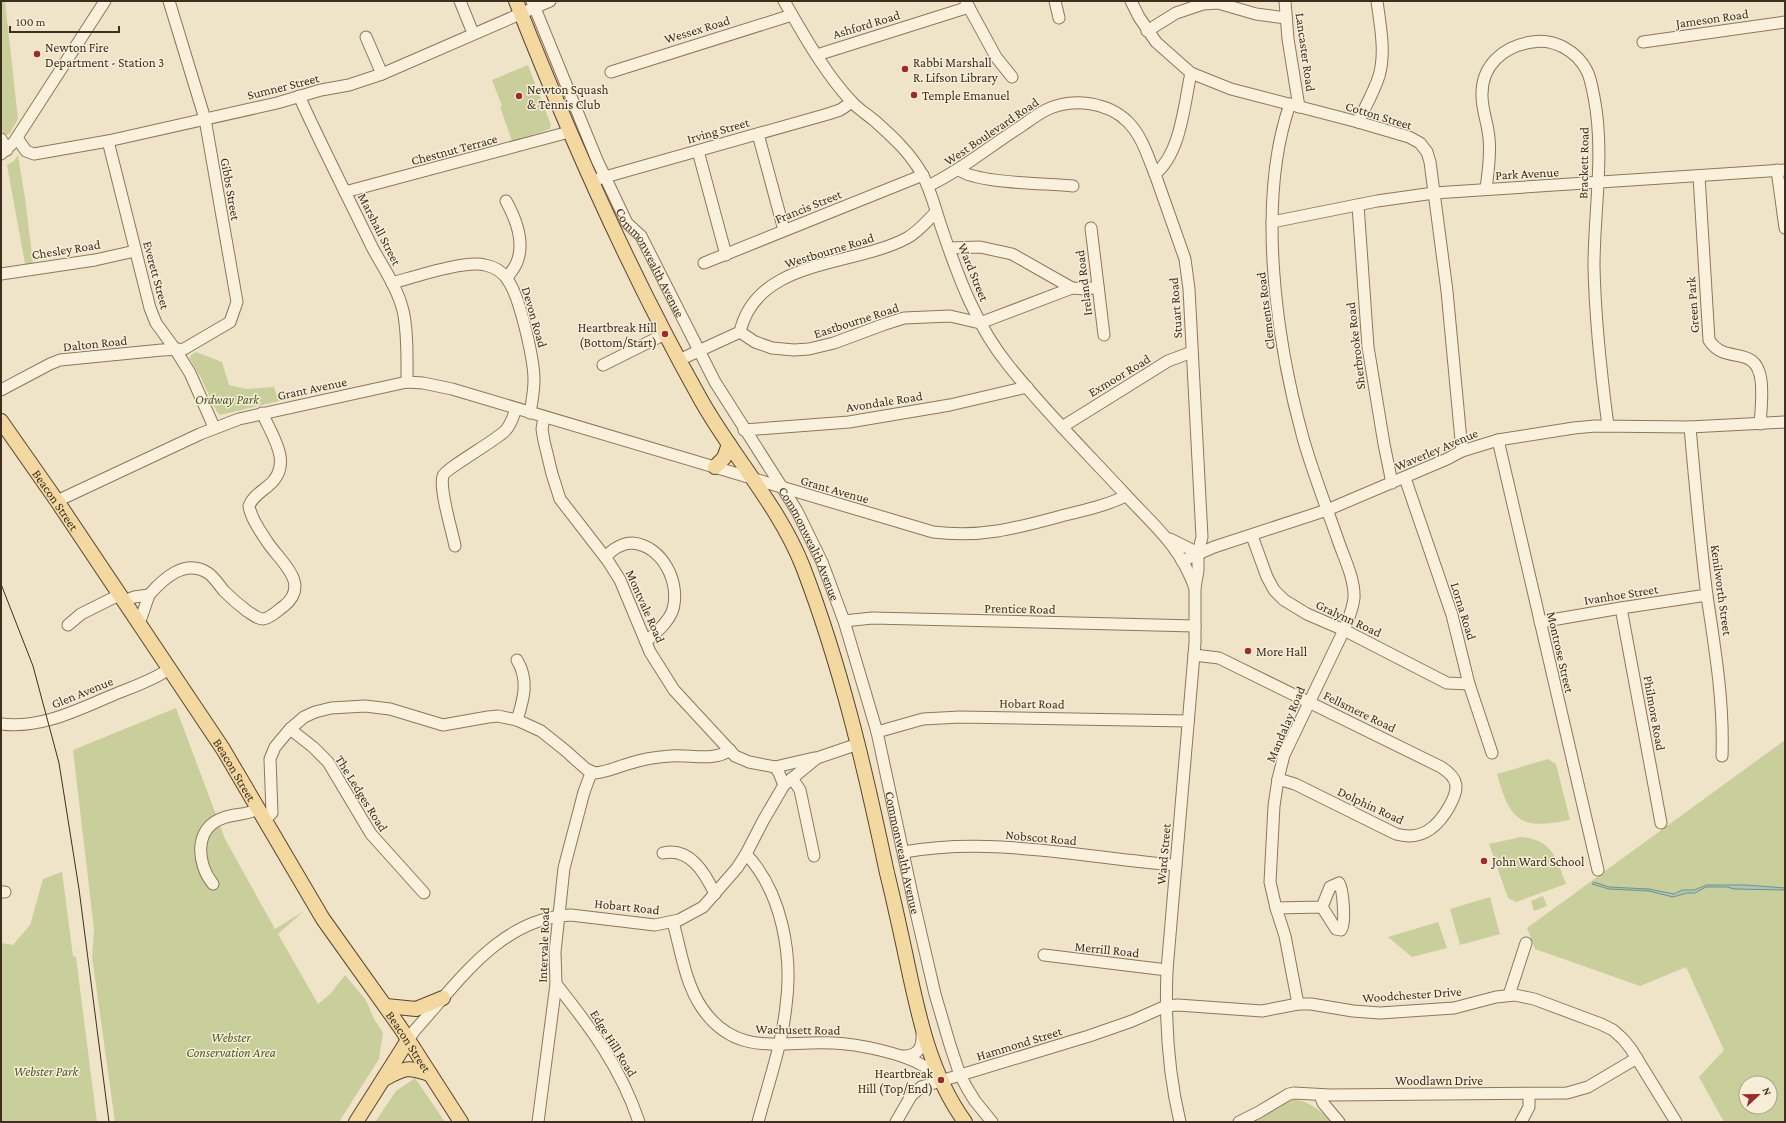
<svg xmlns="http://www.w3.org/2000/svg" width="1786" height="1123" viewBox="0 0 1786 1123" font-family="'Crimson Pro',serif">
	<rect width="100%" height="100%" fill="#f0e4c8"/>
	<g fill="#c9cf9b" fill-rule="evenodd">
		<path d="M 1,1 L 5,1 L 18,119 L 10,133 L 7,135 L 4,134 L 1,129 Z"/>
		<path d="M 528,65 L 551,125 L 550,129 L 512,141 L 500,107 L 502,106 L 492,80 Z"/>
		<path d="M 18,155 L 26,205 L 33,263 L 25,264 L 7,165 L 14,161 Z"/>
		<path d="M 196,352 L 222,362 L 229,385 L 246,389 L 274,387 L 279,401 L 220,415 L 217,412 L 200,376 L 190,359 L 191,355 Z"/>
		<path d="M 176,708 L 225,839 L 275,929 L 304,911 L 278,934 L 318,1004 L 330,994 L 345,975 L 366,1000 L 374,1019 L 383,1033 L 379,1059 L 339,1122 L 115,1122 L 92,957 L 94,930 L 73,750 Z"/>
		<path d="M 1785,740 L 1785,1122 L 1724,1122 L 1699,1077 L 1724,1050 L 1686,967 L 1640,986 L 1535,949 L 1527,928 ZM 1746,1083 L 1770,1083 L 1770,1107 L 1746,1107 Z"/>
		<path d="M 1548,759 L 1556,764 L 1570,820 C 1521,830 1510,822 1497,774 Z"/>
		<path d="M 1521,837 C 1552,839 1557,859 1566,884 L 1516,902 L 1508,898 L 1489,844 Z"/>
		<path d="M 62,872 L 73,956 L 76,957 L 97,1122 L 1,1122 L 1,943 L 13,945 L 30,925 L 43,879 Z"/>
		<path d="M 1543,896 L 1547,906 L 1534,911 L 1531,901 Z"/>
		<path d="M 1490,897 L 1500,934 L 1460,945 L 1450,909 Z"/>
		<path d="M 1438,922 L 1447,948 L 1412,957 L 1388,937 Z"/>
		<path d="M 415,1078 L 445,1122 L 375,1122 L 396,1091 Z"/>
		<path d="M 1290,1099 C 1306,1099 1320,1110 1332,1122 L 1252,1122 L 1279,1108 Z"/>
	</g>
	<path fill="#a9c4bc" stroke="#6f938a" d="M 1594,882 L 1609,887 L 1649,889 L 1674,894 L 1682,890 L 1694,890 L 1707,885 L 1746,885 L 1785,888 L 1785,890 L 1734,889 L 1727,887 L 1706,887 L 1695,893 L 1687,893 L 1673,897 L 1649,891 L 1609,889 L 1592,884 Z"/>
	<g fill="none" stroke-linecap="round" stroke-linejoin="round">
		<g stroke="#8d765c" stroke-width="13">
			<g id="minor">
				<path d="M 460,1 L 473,33"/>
				<path id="s1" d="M 532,1 L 597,160 L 627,223 L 641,236 L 715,382 L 797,511 L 822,562 L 844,621 L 877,732 L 915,908 L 935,994 L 950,1045 L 960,1075 L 967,1088 L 975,1101 L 992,1122"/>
				<path d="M 784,1 C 804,35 824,72 851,101 C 858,109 868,115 876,122 C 894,138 910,153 922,174 C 932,192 936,213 943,232 C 959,279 977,327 1009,366 C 1044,410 1085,451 1124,493 C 1154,526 1179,544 1195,588"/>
				<path d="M 1055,1 L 1059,18"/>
				<path d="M 1131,1 L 1139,17 L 1156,42 L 1191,73 L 1231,89 L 1358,122 L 1409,137 L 1420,143 L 1427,152 L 1430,162 L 1447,291 L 1462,451"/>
				<path d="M 1285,1 L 1288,39 L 1299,107"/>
				<path d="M 966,2 L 996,57 L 1012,77"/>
				<path d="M 1147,31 L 1176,13 L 1203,4 L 1218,3 L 1256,14 L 1286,18"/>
				<path d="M 366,37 L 382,74"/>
				<path d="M 1643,42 L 1785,22"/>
				<path d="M 817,55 L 969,7"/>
				<path d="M 611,72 L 792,15"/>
				<path d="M 1191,73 C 1184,105 1181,153 1155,174 L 1185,259 L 1189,289 L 1202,537 L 1198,553"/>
				<path d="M 299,96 C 322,147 348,197 372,247 C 382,266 396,285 402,307 C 408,326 407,362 407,382"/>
				<path d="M 1290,104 C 1256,201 1276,340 1303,438 C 1313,473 1326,506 1338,540 C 1344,558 1355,579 1354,598 C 1353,609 1348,620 1344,630 L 1284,755 L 1278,779 L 1274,806 L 1270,882 L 1276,908 L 1285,936 L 1298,1004"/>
				<path d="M 1358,122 C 1365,107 1374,92 1379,76 C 1386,52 1380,25 1377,1"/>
				<path d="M 758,134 L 784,230"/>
				<path d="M 17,138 L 26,151 L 34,154 L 108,141 L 277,103 L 321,90 L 349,85 L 382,74 L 550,1"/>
				<path d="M 1,139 L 7,150"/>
				<path d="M 108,141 L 150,308 L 156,323 L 175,349 L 190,373 L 214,427"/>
				<path d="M 698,151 L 726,255"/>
				<path d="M 1,154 L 14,142 L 105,1"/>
				<path d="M 959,170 C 979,184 1047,183 1073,186"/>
				<path d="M 1777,170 L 1785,228"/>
				<path d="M 1699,176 L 1709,340 C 1725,366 1756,343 1761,380 C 1763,394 1761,410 1760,424"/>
				<path d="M 598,179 L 828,114 L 840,110 L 852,102"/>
				<path d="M 928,186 C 962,170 991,145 1023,125 C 1030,120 1038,114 1046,110 C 1072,97 1108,102 1128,122 C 1142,136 1148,157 1155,174"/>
				<path d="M 1486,189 C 1488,172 1491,155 1489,138 C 1488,124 1482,110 1482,96 C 1481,66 1503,46 1532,42 C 1554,38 1577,51 1587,71 C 1591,79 1592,88 1594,97 C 1605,153 1594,210 1594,266 C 1595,320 1601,373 1608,426"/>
				<path d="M 345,192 L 569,132"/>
				<path d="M 506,201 C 516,219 525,242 517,262 C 515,268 510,273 507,278"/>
				<path d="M 1358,205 L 1368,347 L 1384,444 L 1392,483"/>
				<path d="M 1272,222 L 1377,201 L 1434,193 L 1785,170"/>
				<path d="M 1091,228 L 1104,335"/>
				<path d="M 949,248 L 980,247 L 1012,254 L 1072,288"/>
				<path d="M 704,263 L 923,175"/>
				<path d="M 1,274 L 95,260 L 135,251"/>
				<path d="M 392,283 C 414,277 464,260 485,265 C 495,267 504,273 509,282 C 520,299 534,359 534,380 C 534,391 532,402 530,413"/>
				<path d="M 740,332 L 755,342 L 772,348 L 794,350 L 809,349 L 834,343 L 885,324 L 904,318 L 950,316 L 980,323 L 1072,288 L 1085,289 L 1098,287"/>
				<path d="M 679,360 L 740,332 C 757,258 853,267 907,238 C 918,232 927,221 936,212"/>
				<path d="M 603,365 L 665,334"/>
				<path d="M 1,390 L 50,364 L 60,360 L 162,350 L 184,349 L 230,322 L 237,302 L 205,119 L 169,1"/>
				<path d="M 544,417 L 542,429 L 544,441 L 552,474 L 560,499 L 608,561 L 620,580 L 650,652 L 674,690 L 735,756 L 749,762 L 775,767 L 779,773 L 784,785"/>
				<path d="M 1062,427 L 1168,361 L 1192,352"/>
				<path d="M 1690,427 C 1695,484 1700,540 1707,596 C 1715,649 1724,702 1722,756"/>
				<path d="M 744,430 L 849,422 L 950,405 L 1027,387"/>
				<path d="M 1498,440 L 1598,870"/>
				<path d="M 1405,478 L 1452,615 L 1469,684 L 1492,753"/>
				<path d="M 57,501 L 200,434 L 239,419 L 407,382 L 423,383 L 452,389 L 933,532 C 983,538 1017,528 1065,515 C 1086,510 1107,505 1126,496"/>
				<path d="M 1252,536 L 1267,577 L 1274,590 L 1284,600 L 1307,614 L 1344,630 L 1447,683 L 1469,684"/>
				<path d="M 1170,539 L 1198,553 L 1198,570 L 1195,588 L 1195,643 L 1167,970 C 1165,1021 1168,1072 1180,1122"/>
				<path d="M 455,546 C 452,530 439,490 443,476 C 445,469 495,441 505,431 C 511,425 513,417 516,409"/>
				<path d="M 605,557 C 612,550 621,543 632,543 C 663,545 682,585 672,612 C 667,624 655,633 646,642"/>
				<path d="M 1182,561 L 1214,547 L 1327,510 L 1447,459 L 1462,451 L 1498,440 L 1574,428 L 1595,426 L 1690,427 L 1785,422"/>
				<path d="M 149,595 C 163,579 185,558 208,573 C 214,577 219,585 224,591 C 231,598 239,605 247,611 C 252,614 257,619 263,619 C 271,618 278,610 284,606 C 311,584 281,562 268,543 C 261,532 251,519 249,506 C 252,497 261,492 268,486 C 294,465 273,437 262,413"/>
				<path d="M 124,601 L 134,597 L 149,595 L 139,624"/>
				<path d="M 1621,608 L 1661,823"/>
				<path d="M 844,621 L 872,618 L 1195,626"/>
				<path d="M 1540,622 L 1621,608 L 1707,595"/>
				<path d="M 68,625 L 81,614 L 119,595"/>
				<path d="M 1194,655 L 1219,658 L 1441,767 C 1460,779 1459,789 1449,807 C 1437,828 1421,841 1396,834 L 1295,784 L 1278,779"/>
				<path d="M 517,720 C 524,698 529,680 517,660"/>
				<path d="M 1,724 C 41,729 77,710 113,695 C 132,687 152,681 169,669"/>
				<path d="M 290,729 L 313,747 L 328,762 L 371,834 L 424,893"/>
				<path d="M 877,732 L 923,719 L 960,717 L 1188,721"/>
				<path d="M 775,767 L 814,758"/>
				<path d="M 792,778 L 800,790 L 814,856"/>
				<path d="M 265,819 L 272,813 L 270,759 L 275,747 L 290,729 L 304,717 L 315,712 L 331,708 L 365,706 L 390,709 L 443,725 L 488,717 L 498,716 L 517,720 L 541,731 L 566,751 L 586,769 L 595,773 C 608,772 619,766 631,763 C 643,759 657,757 670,756 C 689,754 714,762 730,750"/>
				<path d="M 904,852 C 994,836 1086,858 1176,865"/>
				<path d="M 663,853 C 690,847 705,873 715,894"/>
				<path d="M 746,854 C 782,892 793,955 786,1006 C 782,1045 768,1084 758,1122"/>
				<path d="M 213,884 C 197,865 193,828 223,818 C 236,813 246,816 259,808"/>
				<path d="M 1,892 L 5,892"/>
				<path d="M 1276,908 L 1322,907 L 1336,929 L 1341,930 C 1346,923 1343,889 1339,883 L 1330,887 L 1322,907"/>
				<path d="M 673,922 C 681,951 685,983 702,1008 C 737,1059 782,1040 833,1043 C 858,1044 902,1053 924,1066 C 930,1070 935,1075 940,1080"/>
				<path d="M 1044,955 L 1167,970"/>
				<path d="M 556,984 C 591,1028 621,1068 639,1122"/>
				<path d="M 1509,995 L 1526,943"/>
				<path d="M 408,1040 L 415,1030 C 458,983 500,918 571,915 L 655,925 L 679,920 L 703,907 L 737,868 L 746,854 L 763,821 L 784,785 L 817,758 L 858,744"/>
				<path d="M 902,1056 C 917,1057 923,1048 922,1034"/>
				<path d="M 1320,1095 L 1323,1103 L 1339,1122"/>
				<path d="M 538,1122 L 556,984 L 555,952 L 564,868 L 584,792 L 591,773"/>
				<path d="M 896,1122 L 911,1096 L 921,1087 L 1089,1036 L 1132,1021 L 1166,1006 L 1178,1005 L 1262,1011 L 1298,1004 L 1311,1004 L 1353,1011 L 1380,1013 L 1454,1008 L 1496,997 L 1515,995 L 1534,999 L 1601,1024 L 1613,1030 L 1623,1039 L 1631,1049 L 1676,1122"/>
				<path d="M 1239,1122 L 1259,1112 L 1289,1094 L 1294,1093 L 1330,1095 L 1567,1093 L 1588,1087 L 1637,1058"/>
				<path d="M 1521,1122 L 1529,1107 L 1529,1094"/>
			</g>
		</g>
		<g stroke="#5b4430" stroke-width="16">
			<g id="major">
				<path d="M 516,1 C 570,138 629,272 701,400 C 733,457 779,506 803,567 C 841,666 865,769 887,873 C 894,901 900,929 906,957 C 918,1014 930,1074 965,1122"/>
				<path id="s2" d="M 1,421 L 57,501 L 223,749 L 323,919 L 400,1027 L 461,1122"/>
				<path d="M 715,467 L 724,458 L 729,444"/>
				<path d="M 386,1006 L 416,1009 L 443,998"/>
				<path d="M 384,1079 C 406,1067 407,1067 430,1074"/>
				<path d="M 356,1122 L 408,1040"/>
			</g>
		</g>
		<use href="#minor" stroke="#faf1dc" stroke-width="11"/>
		<use href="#major" stroke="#f3d9a0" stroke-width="14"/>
		<path stroke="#3d2e20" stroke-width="1" d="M 1,584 L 33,666 L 59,763 L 79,889 L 109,1122"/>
	</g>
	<g fill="#9e2a2b" stroke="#f7eed8" stroke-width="1.5">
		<circle cx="37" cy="54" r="4"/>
		<circle cx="905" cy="69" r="4"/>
		<circle cx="914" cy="95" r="4"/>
		<circle cx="519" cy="96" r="4"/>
		<circle cx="665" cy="334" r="4"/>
		<circle cx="1248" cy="651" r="4"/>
		<circle cx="1484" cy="861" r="4"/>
		<circle cx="941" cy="1080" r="4"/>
	</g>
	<g text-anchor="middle" stroke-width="3" stroke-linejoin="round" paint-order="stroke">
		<g font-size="13" fill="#3d2e20" stroke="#f7eed8">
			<text transform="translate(1712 18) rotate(-8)" y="5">Jameson Road</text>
			<text transform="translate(866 24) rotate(-17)" y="5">Ashford Road</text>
			<text transform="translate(697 29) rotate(-17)" y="5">Wessex Road</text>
			<text transform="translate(1306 52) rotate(82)" y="5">Lancaster Road</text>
			<text transform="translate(283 86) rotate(-14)" y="5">Sumner Street</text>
			<text transform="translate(1379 115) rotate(17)" y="5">Cotton Street</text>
			<text transform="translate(718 130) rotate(-16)" y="5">Irving Street</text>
			<text transform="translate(991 131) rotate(-34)" y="5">West Boulevard Road</text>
			<text transform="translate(454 149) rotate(-15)" y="5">Chestnut Terrace</text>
			<text transform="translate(1583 163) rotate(-89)" y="5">Brackett Road</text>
			<text transform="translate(1527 173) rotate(-3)" y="5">Park Avenue</text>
			<text transform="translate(231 189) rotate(80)" y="5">Gibbs Street</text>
			<text transform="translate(808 206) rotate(-22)" y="5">Francis Street</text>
			<text transform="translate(380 229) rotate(63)" y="5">Marshall Street</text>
			<text transform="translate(66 249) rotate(-9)" y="5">Chesley Road</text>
			<text transform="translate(829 250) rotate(-17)" y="5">Westbourne Road</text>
			<text dy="5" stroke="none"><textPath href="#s1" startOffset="288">Commonwealth Avenue</textPath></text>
			<text transform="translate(974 272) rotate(68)" y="5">Ward Street</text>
			<text transform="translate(157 275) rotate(75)" y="5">Everett Street</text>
			<text transform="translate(1083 283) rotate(-97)" y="5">Ireland Road</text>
			<text transform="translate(1692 305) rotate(-94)" y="5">Green Park</text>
			<text transform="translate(1175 308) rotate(-94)" y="5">Stuart Road</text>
			<text transform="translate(1265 311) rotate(-97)" y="5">Clements Road</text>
			<text transform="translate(535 317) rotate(74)" y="5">Devon Road</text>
			<text transform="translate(856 320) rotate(-18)" y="5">Eastbourne Road</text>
			<text transform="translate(95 343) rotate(-6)" y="5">Dalton Road</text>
			<text transform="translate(1355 346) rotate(-97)" y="5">Sherbrooke Road</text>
			<text transform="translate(1119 375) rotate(-31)" y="5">Exmoor Road</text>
			<text transform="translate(312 388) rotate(-12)" y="5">Grant Avenue</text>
			<text transform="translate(884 401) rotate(-9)" y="5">Avondale Road</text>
			<text transform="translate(1436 449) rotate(-23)" y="5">Waverley Avenue</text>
			<text transform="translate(835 489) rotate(16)" y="5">Grant Avenue</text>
			<text dy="5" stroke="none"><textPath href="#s2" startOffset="96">Beacon Street</textPath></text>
			<text dy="5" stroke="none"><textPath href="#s1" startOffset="612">Commonwealth Avenue</textPath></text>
			<text transform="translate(1722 590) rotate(82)" y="5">Kenilworth Street</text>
			<text transform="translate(1621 594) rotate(-9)" y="5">Ivanhoe Street</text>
			<text transform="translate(646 606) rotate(66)" y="5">Montvale Road</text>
			<text transform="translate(1020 608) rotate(1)" y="5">Prentice Road</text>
			<text transform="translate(1464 611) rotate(73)" y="5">Lorna Road</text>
			<text transform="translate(1349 618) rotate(25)" y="5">Gralynn Road</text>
			<text transform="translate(1561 652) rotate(77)" y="5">Montrose Street</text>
			<text transform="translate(82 692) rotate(-22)" y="5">Glen Avenue</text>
			<text transform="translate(1032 703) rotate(1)" y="5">Hobart Road</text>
			<text transform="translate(1360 711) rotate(26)" y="5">Fellsmere Road</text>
			<text transform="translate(1655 713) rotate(80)" y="5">Philmore Road</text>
			<text transform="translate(1285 724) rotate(-67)" y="5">Mandalay Road</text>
			<text dy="5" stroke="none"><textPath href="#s2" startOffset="420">Beacon Street</textPath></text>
			<text transform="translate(362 793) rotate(58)" y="5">The Ledges Road</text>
			<text transform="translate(1371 805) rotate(25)" y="5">Dolphin Road</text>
			<text transform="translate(1041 837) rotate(5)" y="5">Nobscot Road</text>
			<text dy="5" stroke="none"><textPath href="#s1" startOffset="936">Commonwealth Avenue</textPath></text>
			<text transform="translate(1163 854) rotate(-85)" y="5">Ward Street</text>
			<text transform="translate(627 906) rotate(6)" y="5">Hobart Road</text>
			<text transform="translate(543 945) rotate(-88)" y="5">Intervale Road</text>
			<text transform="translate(1107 949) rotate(6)" y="5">Merrill Road</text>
			<text transform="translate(1412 994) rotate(-4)" y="5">Woodchester Drive</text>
			<text transform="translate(798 1029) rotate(1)" y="5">Wachusett Road</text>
			<text dy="5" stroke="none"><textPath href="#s2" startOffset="743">Beacon Street</textPath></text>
			<text transform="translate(614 1043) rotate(58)" y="5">Edge Hill Road</text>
			<text transform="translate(1019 1043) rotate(-17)" y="5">Hammond Street</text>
			<text x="1439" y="1085">Woodlawn Drive</text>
		</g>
		<g font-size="13" fill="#3d2e20" stroke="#f7eed8" text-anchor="start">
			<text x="45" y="52">Newton Fire<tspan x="45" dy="15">Department - Station 3</tspan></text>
			<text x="913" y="67">Rabbi Marshall<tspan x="913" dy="15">R. Lifson Library</tspan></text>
			<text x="527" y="94">Newton Squash<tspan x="527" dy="15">&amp; Tennis Club</tspan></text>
			<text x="922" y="100">Temple Emanuel</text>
			<text x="657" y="332" text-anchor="end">Heartbreak Hill<tspan x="657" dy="15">(Bottom/Start)</tspan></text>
			<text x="1256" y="656">More Hall</text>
			<text x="1492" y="866">John Ward School</text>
			<text x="933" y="1078" text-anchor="end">Heartbreak<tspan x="933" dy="15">Hill (Top/End)</tspan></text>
		</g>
		<g font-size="13" font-style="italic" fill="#4d5a26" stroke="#f7eed8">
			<text x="227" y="404">Ordway Park</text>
			<text x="231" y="1042">Webster<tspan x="231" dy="15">Conservation Area</tspan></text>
			<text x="46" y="1076">Webster Park</text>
		</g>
	</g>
	<rect width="1786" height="1123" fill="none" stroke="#3d2e20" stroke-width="4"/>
	<g transform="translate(1758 1095) rotate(68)"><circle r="19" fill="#f7eed8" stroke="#ada18e"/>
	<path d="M0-3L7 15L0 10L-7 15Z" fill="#9e2a2b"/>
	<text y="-6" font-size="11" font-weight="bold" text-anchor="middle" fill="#3d2e20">N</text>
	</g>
	<path d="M10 26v6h109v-6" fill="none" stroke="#3d2e20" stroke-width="2"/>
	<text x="16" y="26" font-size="12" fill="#3d2e20" stroke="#f7eed8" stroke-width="3" paint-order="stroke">100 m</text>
</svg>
